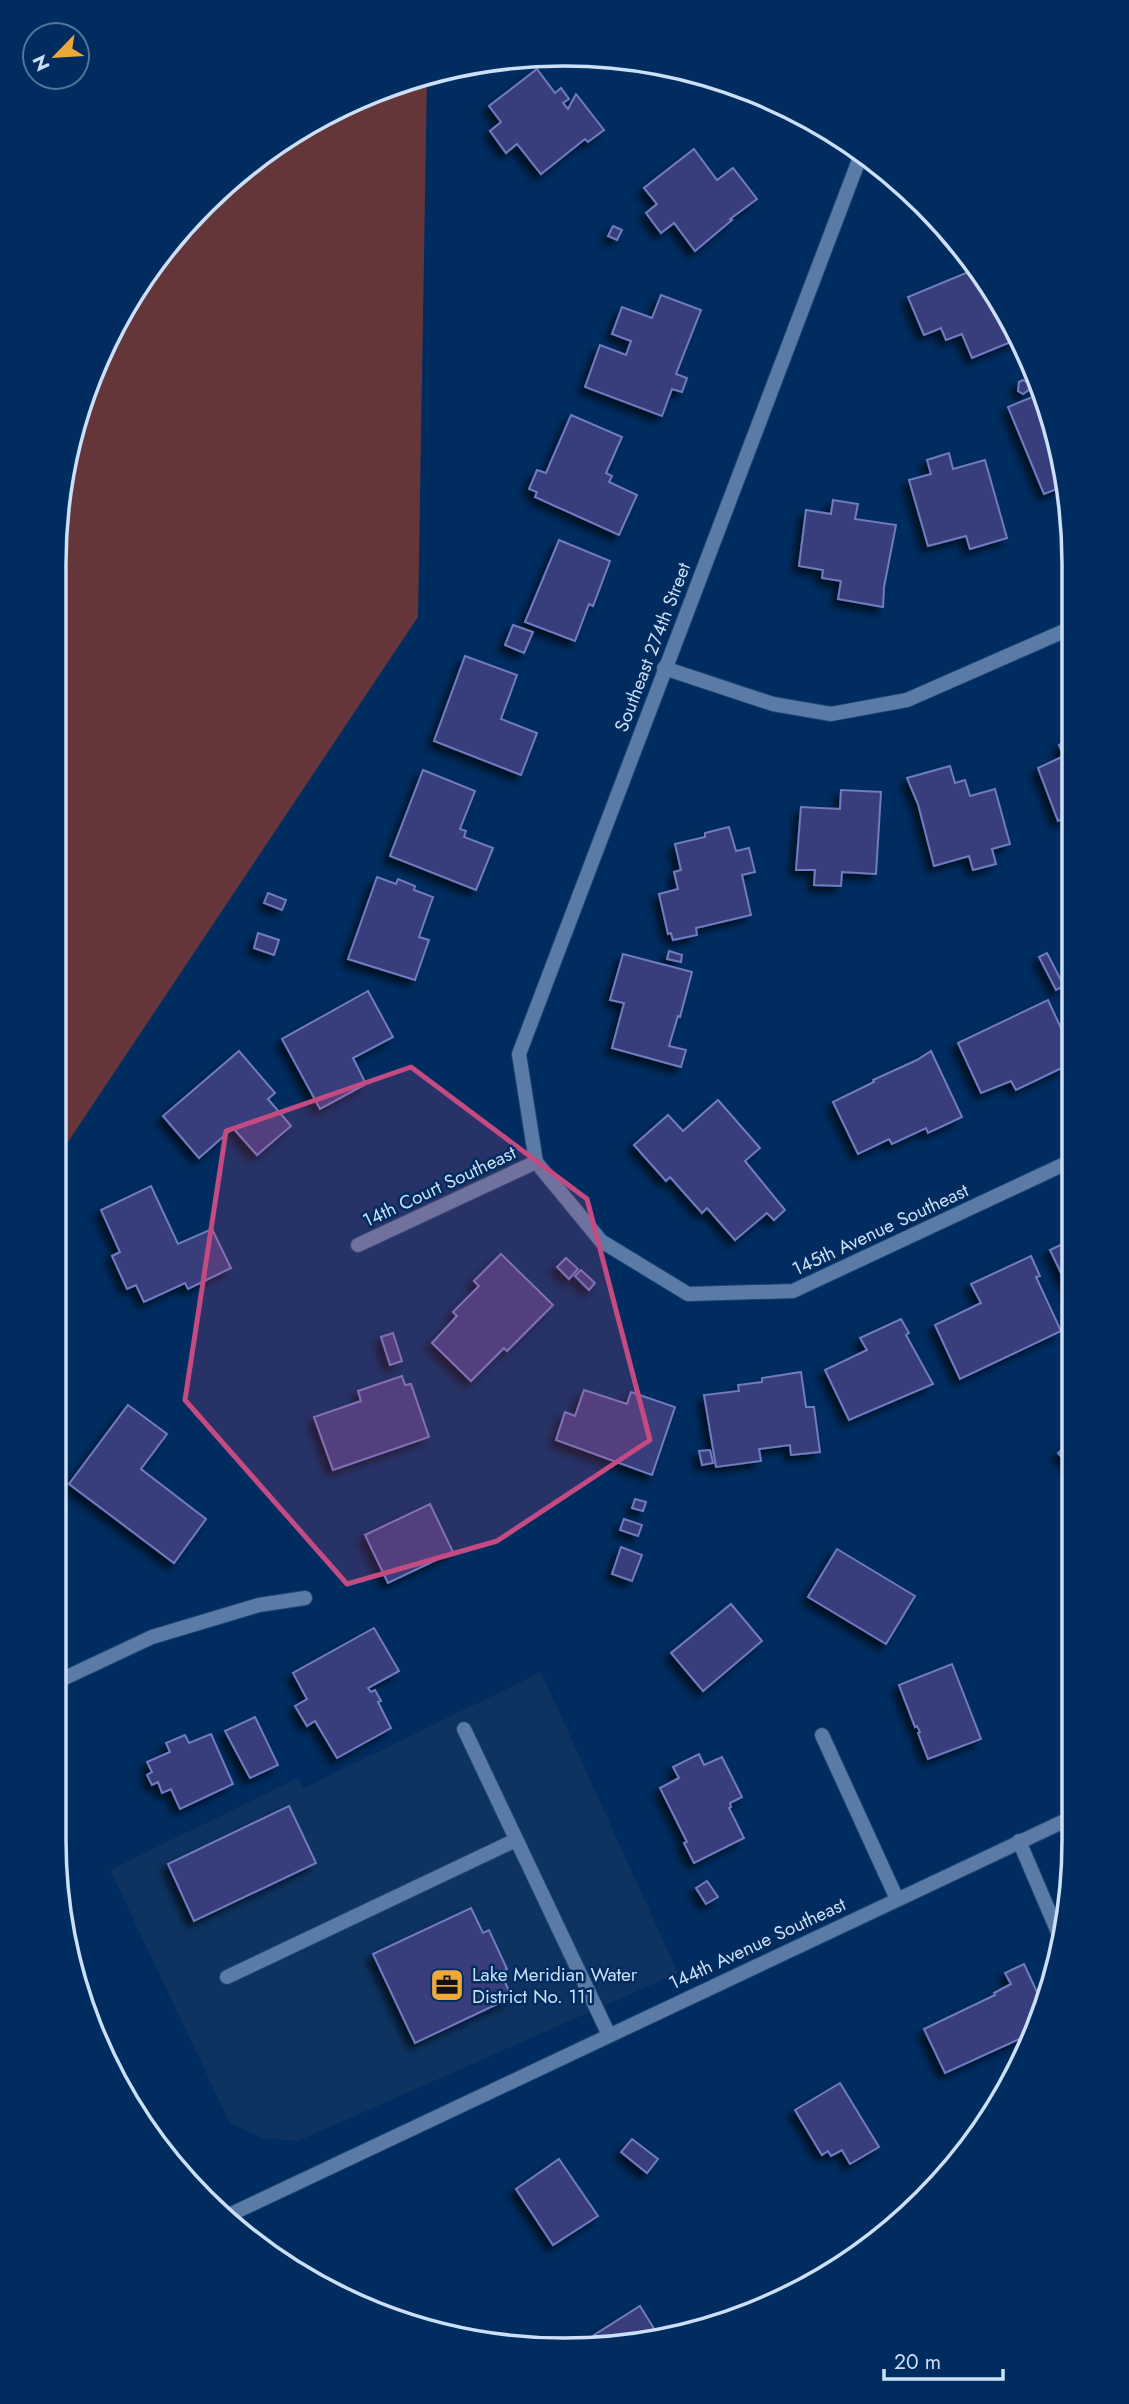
<svg xmlns="http://www.w3.org/2000/svg" width="1129" height="2404" viewBox="0 0 1129 2404" font-family="Jost,sans-serif">
	<defs>
		<filter id="shadow"><feDropShadow dx="-6" dy="6" stdDeviation="3.5" flood-color="#0009"/></filter>
	</defs>
	<rect width="100%" height="100%" fill="#002c5f"/>
	<path fill="#0d3360" d="M 541,1672 L 678,1973 L 298,2141 L 262,2138 L 230,2123 L 110,1870 L 298,1778 L 304,1788 Z"/>
	<path fill="#643639" d="M 427,76 L 418,617 L 54,1163 L 54,564 L 64,465 L 93,370 L 140,281 L 203,204 L 281,140 L 369,93 Z"/>
	<g fill="#373e7b" stroke="#707bbf" stroke-width="2" filter="url(#shadow)">
		<path d="M 537,69 L 555,93 L 561,88 L 569,99 L 563,103 L 568,109 L 576,94 L 604,130 L 588,142 L 585,139 L 541,174 L 517,144 L 506,153 L 490,131 L 501,122 L 489,106 Z"/>
		<path d="M 694,149 L 717,180 L 733,168 L 757,199 L 730,219 L 732,220 L 695,251 L 674,223 L 661,233 L 646,213 L 657,204 L 644,188 Z"/>
		<path d="M 613,226 L 622,230 L 617,240 L 608,236 Z"/>
		<path d="M 978,268 L 1018,339 L 972,358 L 962,334 L 946,340 L 941,328 L 924,335 L 908,297 Z"/>
		<path d="M 661,295 L 701,310 L 676,374 L 687,378 L 682,392 L 672,389 L 662,416 L 585,387 L 600,345 L 626,355 L 631,341 L 612,334 L 622,307 L 652,318 Z"/>
		<path d="M 1023,380 L 1029,384 L 1030,389 L 1023,394 L 1018,391 L 1019,382 Z"/>
		<path d="M 1042,393 L 1067,485 L 1044,494 L 1008,407 Z"/>
		<path d="M 571,415 L 622,437 L 606,473 L 612,476 L 609,482 L 637,495 L 619,535 L 535,497 L 537,492 L 529,489 L 537,470 L 546,473 Z"/>
		<path d="M 949,453 L 953,469 L 985,460 L 1007,538 L 970,549 L 966,536 L 928,546 L 909,480 L 931,474 L 927,460 Z"/>
		<path d="M 833,500 L 858,504 L 855,519 L 896,525 L 884,587 L 883,607 L 838,599 L 841,581 L 822,578 L 823,570 L 799,566 L 806,510 L 831,514 Z"/>
		<path d="M 559,540 L 610,561 L 593,606 L 589,604 L 575,641 L 525,622 Z"/>
		<path d="M 513,625 L 533,632 L 524,653 L 505,645 Z"/>
		<path d="M 465,656 L 517,675 L 501,719 L 537,733 L 521,775 L 434,741 Z"/>
		<path d="M 1071,739 L 1071,815 L 1058,821 L 1038,768 L 1064,756 L 1059,745 Z"/>
		<path d="M 950,766 L 955,783 L 965,780 L 970,796 L 995,789 L 1010,844 L 992,849 L 996,864 L 973,870 L 969,856 L 934,866 L 918,804 L 907,778 Z"/>
		<path d="M 423,770 L 475,791 L 460,829 L 466,831 L 464,837 L 493,848 L 476,890 L 390,856 Z"/>
		<path d="M 841,790 L 881,792 L 876,874 L 842,872 L 841,886 L 814,885 L 815,870 L 796,870 L 801,807 L 840,809 Z"/>
		<path d="M 729,827 L 736,851 L 749,848 L 755,872 L 742,875 L 751,915 L 696,928 L 697,935 L 673,940 L 671,933 L 668,934 L 659,894 L 678,889 L 674,872 L 681,870 L 675,844 L 705,837 L 705,833 Z"/>
		<path d="M 377,877 L 396,884 L 398,879 L 415,886 L 414,890 L 433,897 L 419,937 L 429,940 L 415,980 L 348,959 Z"/>
		<path d="M 268,893 L 286,900 L 282,910 L 264,903 Z"/>
		<path d="M 258,933 L 279,940 L 274,955 L 254,948 Z"/>
		<path d="M 669,951 L 682,955 L 681,962 L 667,959 Z"/>
		<path d="M 1047,953 L 1064,986 L 1056,990 L 1039,957 Z"/>
		<path d="M 623,954 L 692,972 L 680,1017 L 678,1016 L 669,1046 L 686,1050 L 681,1067 L 612,1048 L 624,1003 L 610,1000 Z"/>
		<path d="M 368,991 L 393,1037 L 353,1058 L 366,1084 L 320,1109 L 282,1039 Z"/>
		<path d="M 1048,1000 L 1072,1052 L 1072,1063 L 1016,1090 L 1011,1081 L 981,1093 L 958,1043 Z"/>
		<path d="M 239,1051 L 275,1093 L 268,1099 L 291,1126 L 257,1155 L 233,1128 L 199,1158 L 163,1116 Z"/>
		<path d="M 931,1051 L 962,1117 L 928,1133 L 926,1128 L 892,1144 L 889,1139 L 858,1154 L 833,1102 L 874,1082 L 873,1080 L 917,1060 Z"/>
		<path d="M 718,1100 L 760,1148 L 745,1161 L 785,1210 L 774,1220 L 767,1213 L 735,1240 L 707,1208 L 702,1213 L 670,1177 L 666,1181 L 634,1145 L 668,1115 L 683,1131 Z"/>
		<path d="M 151,1186 L 178,1244 L 212,1229 L 231,1268 L 188,1289 L 185,1283 L 144,1302 L 136,1285 L 127,1289 L 112,1256 L 120,1252 L 101,1210 Z"/>
		<path d="M 1073,1239 L 1073,1298 L 1050,1250 Z"/>
		<path d="M 501,1254 L 553,1305 L 507,1351 L 504,1348 L 471,1381 L 432,1343 L 457,1316 L 453,1312 L 479,1286 L 474,1281 Z"/>
		<path d="M 1031,1256 L 1040,1276 L 1036,1277 L 1061,1331 L 960,1379 L 935,1325 L 981,1303 L 971,1284 Z"/>
		<path d="M 566,1258 L 578,1269 L 569,1279 L 557,1267 Z"/>
		<path d="M 581,1270 L 595,1283 L 589,1290 L 575,1276 Z"/>
		<path d="M 901,1319 L 909,1333 L 906,1335 L 933,1384 L 849,1420 L 825,1370 L 867,1350 L 860,1338 Z"/>
		<path d="M 393,1333 L 402,1361 L 390,1365 L 381,1337 Z"/>
		<path d="M 801,1372 L 806,1407 L 814,1407 L 820,1452 L 791,1455 L 790,1445 L 759,1449 L 761,1461 L 716,1467 L 704,1395 L 739,1391 L 738,1385 L 762,1382 L 762,1378 Z"/>
		<path d="M 402,1376 L 405,1385 L 411,1384 L 429,1437 L 333,1470 L 314,1417 L 361,1401 L 358,1391 Z"/>
		<path d="M 584,1390 L 627,1404 L 631,1392 L 675,1407 L 652,1475 L 556,1440 L 565,1412 L 575,1416 Z"/>
		<path d="M 128,1405 L 167,1434 L 141,1469 L 206,1519 L 174,1563 L 69,1484 Z"/>
		<path d="M 1073,1440 L 1074,1471 L 1058,1453 Z"/>
		<path d="M 710,1450 L 713,1463 L 702,1465 L 699,1451 Z"/>
		<path d="M 635,1499 L 646,1502 L 643,1511 L 632,1508 Z"/>
		<path d="M 430,1504 L 453,1552 L 388,1583 L 365,1535 Z"/>
		<path d="M 624,1519 L 642,1525 L 638,1536 L 620,1530 Z"/>
		<path d="M 621,1547 L 642,1555 L 632,1581 L 612,1574 Z"/>
		<path d="M 837,1549 L 915,1596 L 886,1644 L 808,1597 Z"/>
		<path d="M 731,1604 L 762,1641 L 703,1691 L 671,1653 Z"/>
		<path d="M 374,1628 L 399,1671 L 368,1688 L 371,1692 L 375,1690 L 381,1701 L 378,1702 L 391,1728 L 337,1758 L 315,1721 L 307,1726 L 295,1706 L 307,1699 L 293,1673 Z"/>
		<path d="M 952,1664 L 981,1739 L 928,1759 L 918,1733 L 920,1732 L 917,1726 L 915,1727 L 899,1685 Z"/>
		<path d="M 255,1717 L 278,1765 L 250,1778 L 225,1731 Z"/>
		<path d="M 211,1734 L 233,1784 L 180,1809 L 171,1789 L 162,1793 L 158,1782 L 152,1785 L 147,1775 L 152,1772 L 147,1762 L 170,1752 L 166,1743 L 185,1735 L 189,1743 Z"/>
		<path d="M 699,1754 L 704,1765 L 722,1757 L 742,1797 L 730,1803 L 731,1807 L 729,1808 L 744,1838 L 694,1863 L 684,1843 L 687,1842 L 660,1788 L 679,1778 L 673,1767 Z"/>
		<path d="M 289,1806 L 316,1863 L 194,1921 L 168,1864 Z"/>
		<path d="M 707,1881 L 718,1897 L 706,1904 L 696,1888 Z"/>
		<path d="M 471,1908 L 483,1933 L 489,1930 L 507,1969 L 500,1972 L 512,1997 L 415,2043 L 373,1954 Z"/>
		<path d="M 1024,1964 L 1044,2007 L 1037,2031 L 945,2073 L 924,2029 L 995,1995 L 994,1993 L 1011,1984 L 1005,1973 Z"/>
		<path d="M 840,2083 L 879,2147 L 850,2164 L 842,2150 L 831,2156 L 828,2151 L 822,2155 L 795,2110 Z"/>
		<path d="M 632,2139 L 658,2159 L 647,2173 L 621,2152 Z"/>
		<path d="M 559,2159 L 598,2216 L 553,2245 L 516,2189 Z"/>
		<path d="M 640,2306 L 661,2340 L 601,2346 L 594,2335 Z"/>
	</g>
	<g fill="none" stroke-linecap="round" stroke-linejoin="round">
		<g stroke="#1c4574" stroke-width="16">
			<g id="service">
				<path d="M 54,1683 L 152,1637 L 259,1605 L 305,1598"/>
				<path d="M 464,1729 L 609,2035"/>
				<path d="M 1019,1841 L 1063,1944"/>
				<path d="M 227,1977 L 516,1840"/>
			</g>
		</g>
		<g stroke="#1c4574" stroke-width="16">
			<g id="minor">
				<path d="M 664,668 L 773,704 L 831,714 L 907,700 L 1071,628"/>
				<path d="M 536,1162 L 519,1054 L 862,152"/>
				<path d="M 536,1162 L 601,1241 L 688,1294 L 793,1291 L 1073,1160"/>
				<path d="M 358,1245 L 536,1162"/>
				<path d="M 822,1735 L 897,1899"/>
			</g>
		</g>
		<g stroke="#1c4574" stroke-width="16">
			<path id="tertiary" d="M 229,2215 L 1075,1816"/>
		</g>
		<use href="#service" stroke="#5a7ba5" stroke-width="14"/>
		<use href="#minor" stroke="#5a7ba5" stroke-width="14"/>
		<use href="#tertiary" stroke="#5a7ba5" stroke-width="14"/>
	</g>
	<path fill="#c44a82" fill-opacity="0.2" stroke="#c44a82" stroke-width="5" stroke-linejoin="round" d="M 411,1067 L 587,1199 L 650,1440 L 497,1541 L 347,1584 L 185,1400 L 226,1131 Z"/>
	<defs>
		<g id="office-square" transform="scale(1.75)"><rect x="-9" y="-9" width="18" height="18" rx="4" fill="#eca93a" stroke="#002c5f"/><path d="M-6-3h4V-5.5h4V-3h4V5H-6ZM-1-4.5V-3h2v-1.5ZM-6 0V1H6V0Z" fill="#111"/></g>
	</defs>
	<g fill-rule="evenodd">
		<use href="#office-square" x="447" y="1985"/>
	</g>
	<g text-anchor="middle" stroke-width="5" stroke-linejoin="round" paint-order="stroke">
		<g font-size="19" fill="#cbdff8" stroke="#002c5f">
			<text transform="translate(652 647) rotate(-69)" y="7">Southeast 274th Street</text>
			<text transform="translate(439 1186) rotate(-25)" y="7">14th Court Southeast</text>
			<text transform="translate(880 1229) rotate(-25)" y="7">145th Avenue Southeast</text>
			<text transform="translate(757 1943) rotate(-25)" y="7">144th Avenue Southeast</text>
		</g>
		<g font-size="19" fill="#cbdff8" stroke="#002c5f" text-anchor="start">
			<text x="472" y="1981">Lake Meridian Water<tspan x="472" dy="22">District No. 111</tspan></text>
		</g>
	</g>
	<path d="M0 0H1129V2404H0ZM564 66H564A498 498 0 0 1 1062 564V1840A498 498 0 0 1 564 2338H564A498 498 0 0 1 66 1840V564A498 498 0 0 1 564 66Z" fill="#002c5f" fill-rule="evenodd"/>
	<path fill="none" stroke="#cbdff8" stroke-width="3.5" d="M564 66H564A498 498 0 0 1 1062 564V1840A498 498 0 0 1 564 2338H564A498 498 0 0 1 66 1840V564A498 498 0 0 1 564 66Z"/>
	<g transform="translate(56 56) rotate(245)"><circle r="33" fill="#002c5f" stroke="#51749c" stroke-width="2"/>
	<path d="M0-5L12 26L0 18L-12 26Z" fill="#eca93a"/>
	<text y="-10" font-size="19" font-weight="bold" text-anchor="middle" fill="#cbdff8">N</text>
	</g>
	<path d="M884 2369v10h119v-10" fill="none" stroke="#cbdff8" stroke-width="3.5"/>
	<text x="894" y="2369" font-size="21" fill="#cbdff8" stroke="#002c5f" stroke-width="5" paint-order="stroke">20 m</text>
</svg>
